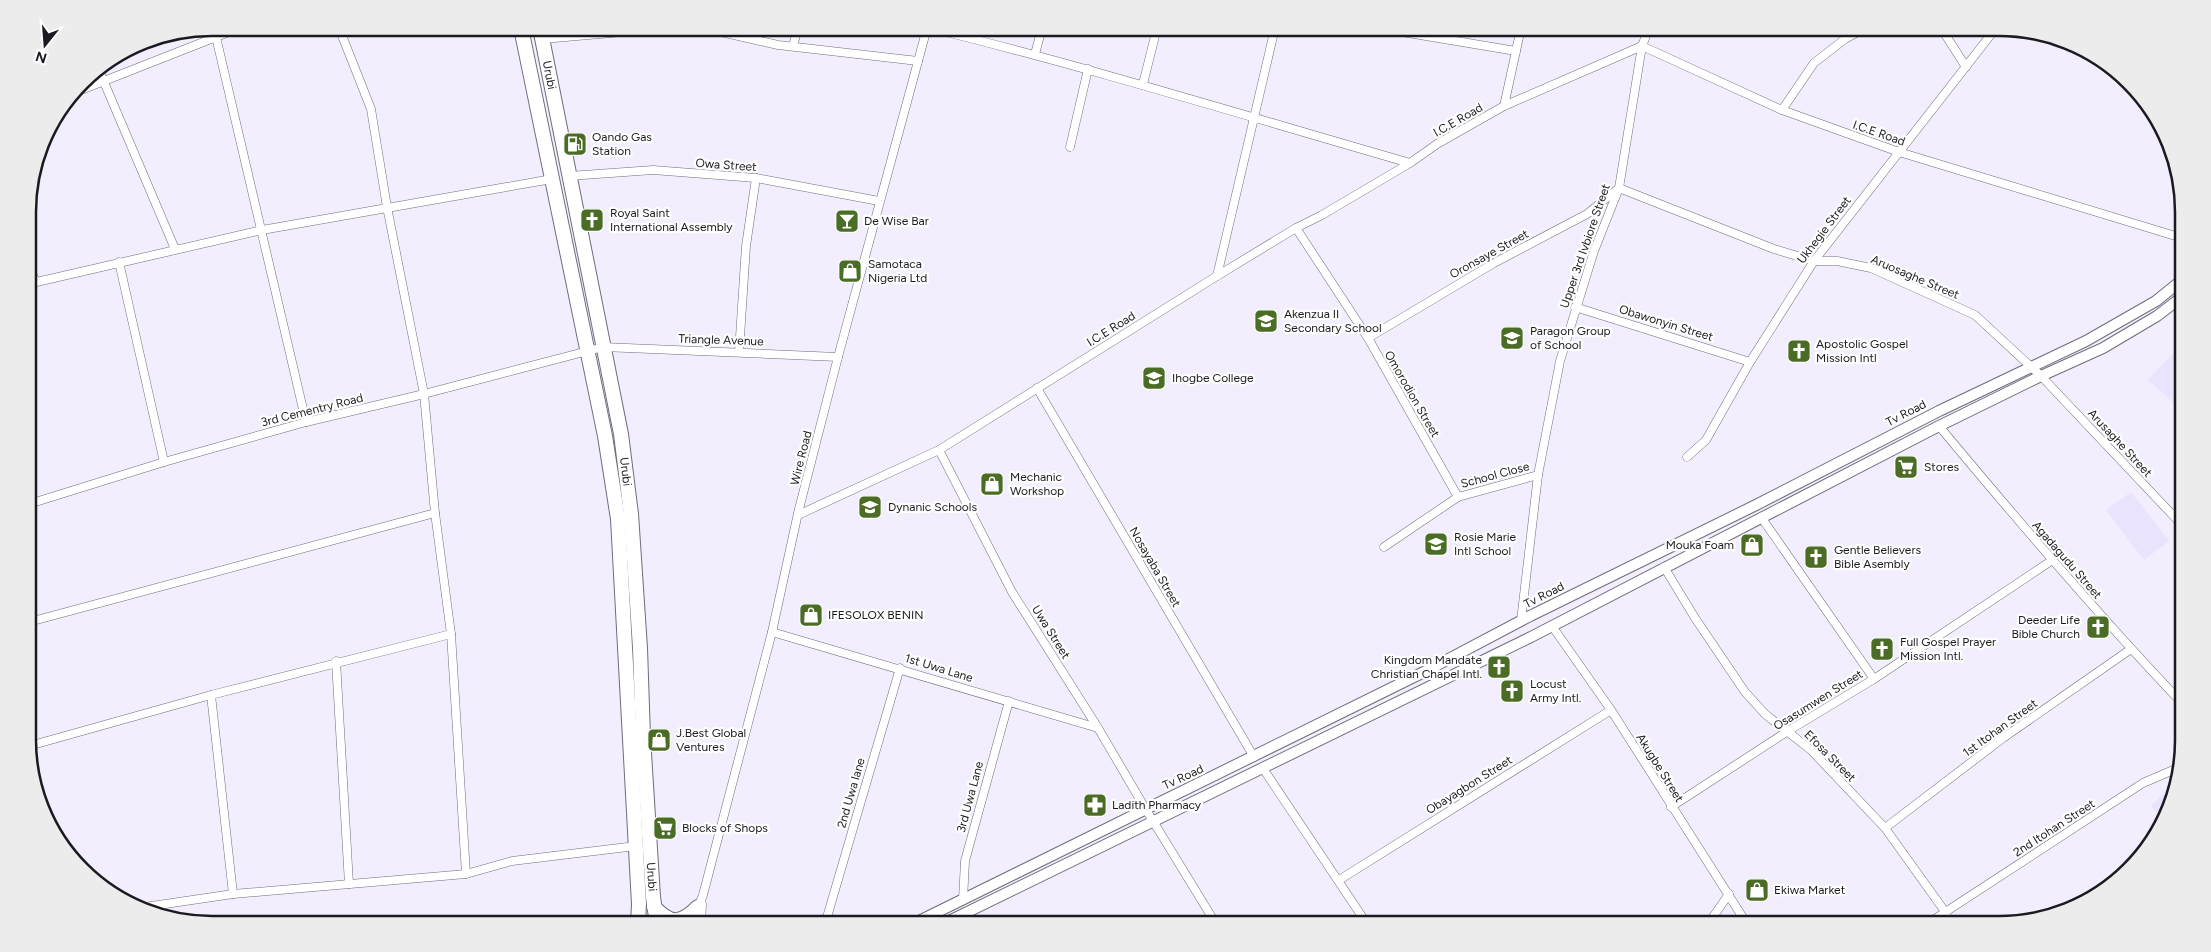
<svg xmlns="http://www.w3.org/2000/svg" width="2211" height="952" viewBox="0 0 2211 952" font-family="Figtree,sans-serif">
	<rect width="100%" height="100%" fill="#f2eefd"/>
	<g fill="#eae3fd">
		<path d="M 2176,350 L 2182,357 L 2183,411 L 2148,380 Z"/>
		<path d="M 2131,492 L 2169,541 L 2144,560 L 2106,510 Z"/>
		<path d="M 2175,783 L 2170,810 L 2164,820 L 2151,806 Z"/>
	</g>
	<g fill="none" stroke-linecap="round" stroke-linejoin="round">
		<g stroke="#706c7c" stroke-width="9">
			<g id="minor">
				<path d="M 339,28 L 371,109 L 387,207 L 424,394 L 435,513 L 451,634 L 466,874"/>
				<path d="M 703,28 L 778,45 L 918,61"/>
				<path d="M 930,28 C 1091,68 1250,117 1410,163"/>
				<path d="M 1378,28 L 1516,51"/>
				<path d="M 1941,28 L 1966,67"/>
				<path d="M 216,37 L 306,422"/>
				<path d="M 543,39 L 668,28"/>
				<path d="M 793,46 L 798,28"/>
				<path d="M 1035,54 L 1042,28"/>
				<path d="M 98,68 L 175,249"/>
				<path d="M 1143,84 L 1157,28"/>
				<path d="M 76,92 L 239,28"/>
				<path d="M 1504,106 L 1521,28"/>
				<path d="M 1782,110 L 1814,63 L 1845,39 L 1865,28"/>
				<path d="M 1070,147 L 1088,69"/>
				<path d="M 569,176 L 653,170 L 756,178 L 879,201"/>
				<path d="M 1296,228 L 1368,338 L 1458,497"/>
				<path d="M 119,262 L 164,462"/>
				<path d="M 28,265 L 36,282"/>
				<path d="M 1217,276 L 1275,28"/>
				<path d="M 28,284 L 262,230 L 552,179"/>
				<path d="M 1575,307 L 1750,362"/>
				<path d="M 1368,338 L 1494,263 L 1587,214 L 1619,188 L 1774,249 L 1814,261 L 1837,261 L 1871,268 L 1975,315 L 2041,376 L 2183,526"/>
				<path d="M 739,352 L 746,246 L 756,178"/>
				<path d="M 1037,388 L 1254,757"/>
				<path d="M 1939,426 C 2018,521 2098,615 2183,704"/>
				<path d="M 939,450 L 1012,592 L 1098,728 L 1145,808 L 1216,924"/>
				<path d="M 1687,457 L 1706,440 L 1750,362 L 1814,261 L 1996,28"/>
				<path d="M 29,504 L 164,462 L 306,422 L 424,394 L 603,347 L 838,357"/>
				<path d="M 798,515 L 939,450 L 1217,276 L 1296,228 L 1322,215 L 1410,163 L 1437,144 L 1504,106 L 1642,46 L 1782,110 L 1899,152 L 2182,238"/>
				<path d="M 1761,517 L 1874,679"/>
				<path d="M 1384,547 L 1458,497 L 1538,475"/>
				<path d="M 1664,567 L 1695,618 L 1745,692 L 1765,714 L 1811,750 L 1885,828 L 1946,913"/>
				<path d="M 1521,621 L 1538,475 L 1560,361 L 1594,251 L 1619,188 L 1642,46 L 1649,28"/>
				<path d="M 29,622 L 435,513"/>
				<path d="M 1552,626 L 1611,710 L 1747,924"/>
				<path d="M 772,632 L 1098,728"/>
				<path d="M 336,661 L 349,884"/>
				<path d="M 211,695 L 233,894"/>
				<path d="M 29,746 L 211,695 L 451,634"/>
				<path d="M 1262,767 L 1367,924"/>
				<path d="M 1671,807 L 1788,731 L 1874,679 L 2051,561"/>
				<path d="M 1885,828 L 2003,738 L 2131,649"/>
				<path d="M 1339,880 L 1611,710"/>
				<path d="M 963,900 L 965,861 L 1009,701"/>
				<path d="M 138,908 L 233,894 L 466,874 L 512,861 L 636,846"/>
				<path d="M 691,924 L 703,895 L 772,632 L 798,513 L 838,357 L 927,28"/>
				<path d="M 701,924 L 702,904"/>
				<path d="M 825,924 L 900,668"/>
				<path d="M 1708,924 L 1729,894"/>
				<path d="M 1927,924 L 2143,783 L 2178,768"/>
			</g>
		</g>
		<g stroke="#706c7c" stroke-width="12">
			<g id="tertiary">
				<path d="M 913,924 L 1426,671 L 1530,616 L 1756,505 L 1939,411 L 2086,341 L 2156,301 L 2182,280"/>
				<path d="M 943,924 L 1531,637 L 1939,426 L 2041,376 L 2103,348 L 2157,316 L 2182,297"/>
			</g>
		</g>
		<g stroke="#706c7c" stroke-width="16">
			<g id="trunk">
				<path d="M 521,28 L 605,436 L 618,519 L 639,904 L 638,924"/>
				<path id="s1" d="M 540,28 L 621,434 L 631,514 L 640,648 L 643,737 L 653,897 L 657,924"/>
				<path d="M 654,907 C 671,925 681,924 698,907"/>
			</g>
		</g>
		<use href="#minor" stroke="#fff" stroke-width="8"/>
		<use href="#tertiary" stroke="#fff" stroke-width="10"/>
		<use href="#trunk" stroke="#fff" stroke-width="14"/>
	</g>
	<defs>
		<g id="fuel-square" transform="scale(1.25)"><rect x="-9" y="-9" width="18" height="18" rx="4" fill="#4a6c24" stroke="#fefefe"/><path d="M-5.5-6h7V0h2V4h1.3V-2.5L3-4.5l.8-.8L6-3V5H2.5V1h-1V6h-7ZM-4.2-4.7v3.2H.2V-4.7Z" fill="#fff"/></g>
		<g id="church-square" transform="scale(1.25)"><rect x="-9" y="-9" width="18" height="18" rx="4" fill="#4a6c24" stroke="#fefefe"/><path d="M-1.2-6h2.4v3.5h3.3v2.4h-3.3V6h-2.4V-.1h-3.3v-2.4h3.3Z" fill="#fff"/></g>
		<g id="bar-square" transform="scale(1.25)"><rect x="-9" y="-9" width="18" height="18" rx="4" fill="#4a6c24" stroke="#fefefe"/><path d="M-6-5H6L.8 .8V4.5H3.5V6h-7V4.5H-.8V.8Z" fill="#fff"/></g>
		<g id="shop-square" transform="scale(1.25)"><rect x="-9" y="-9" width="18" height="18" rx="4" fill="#4a6c24" stroke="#fefefe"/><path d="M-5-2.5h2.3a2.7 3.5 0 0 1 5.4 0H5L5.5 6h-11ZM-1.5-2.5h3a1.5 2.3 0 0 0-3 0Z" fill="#fff"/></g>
		<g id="school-square" transform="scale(1.25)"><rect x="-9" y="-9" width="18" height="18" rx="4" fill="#4a6c24" stroke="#fefefe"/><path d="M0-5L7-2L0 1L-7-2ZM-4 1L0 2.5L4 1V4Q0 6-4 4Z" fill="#fff"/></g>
		<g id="supermarket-square" transform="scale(1.25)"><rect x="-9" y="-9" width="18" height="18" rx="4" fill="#4a6c24" stroke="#fefefe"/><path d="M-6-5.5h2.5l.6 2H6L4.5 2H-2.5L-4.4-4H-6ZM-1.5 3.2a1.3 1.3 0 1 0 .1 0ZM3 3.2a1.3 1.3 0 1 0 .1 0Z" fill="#fff"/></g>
		<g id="pharmacy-square" transform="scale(1.25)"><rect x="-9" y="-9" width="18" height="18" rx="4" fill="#4a6c24" stroke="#fefefe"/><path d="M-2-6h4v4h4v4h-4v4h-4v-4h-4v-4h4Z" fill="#fff"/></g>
	</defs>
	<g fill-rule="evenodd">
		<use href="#fuel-square" x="575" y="144"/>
		<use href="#church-square" x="592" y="220"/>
		<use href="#bar-square" x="847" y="221"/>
		<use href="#shop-square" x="850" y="271"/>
		<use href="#school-square" x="1266" y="321"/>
		<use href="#school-square" x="1512" y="338"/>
		<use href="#church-square" x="1799" y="351"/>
		<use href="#school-square" x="1154" y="378"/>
		<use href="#supermarket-square" x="1906" y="467"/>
		<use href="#shop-square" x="992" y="484"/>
		<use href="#school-square" x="870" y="507"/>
		<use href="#school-square" x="1436" y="544"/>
		<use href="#shop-square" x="1752" y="545"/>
		<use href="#church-square" x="1816" y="557"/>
		<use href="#shop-square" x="811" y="615"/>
		<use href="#church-square" x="2098" y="627"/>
		<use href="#church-square" x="1882" y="649"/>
		<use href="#church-square" x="1499" y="667"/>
		<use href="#church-square" x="1512" y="691"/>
		<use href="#shop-square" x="659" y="740"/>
		<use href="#pharmacy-square" x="1095" y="805"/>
		<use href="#supermarket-square" x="665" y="828"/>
		<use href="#shop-square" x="1757" y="890"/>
	</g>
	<g text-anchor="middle" stroke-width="4.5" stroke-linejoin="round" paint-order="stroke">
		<g font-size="12" fill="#1b1a20" stroke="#fefefe">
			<text dy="4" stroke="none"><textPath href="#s1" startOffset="48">Urubi</textPath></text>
			<text transform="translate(1458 120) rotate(-30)" y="4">I.C.E Road</text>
			<text transform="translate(1879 133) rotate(19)" y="4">I.C.E Road</text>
			<text transform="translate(726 165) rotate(4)" y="4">Owa Street</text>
			<text transform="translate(1824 230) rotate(-53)" y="4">Ukhegie Street</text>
			<text transform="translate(1585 246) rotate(-71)" y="4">Upper 3rd Ivbiore Street</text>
			<text transform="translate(1489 254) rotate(-29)" y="4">Oronsaye Street</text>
			<text transform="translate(1915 277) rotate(23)" y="4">Aruosaghe Street</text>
			<text transform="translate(1666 323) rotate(17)" y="4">Obawonyin Street</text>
			<text transform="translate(1111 329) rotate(-32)" y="4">I.C.E Road</text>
			<text transform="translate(721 340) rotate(2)" y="4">Triangle Avenue</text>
			<text transform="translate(1412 394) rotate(60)" y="4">Omorodion Street</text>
			<text transform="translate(312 410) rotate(-14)" y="4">3rd Cementry Road</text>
			<text transform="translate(1906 413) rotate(-27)" y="4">Tv Road</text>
			<text transform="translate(2120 443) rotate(47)" y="4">Arusaghe Street</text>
			<text transform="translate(801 458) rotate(-76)" y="4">Wire Road</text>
			<text dy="4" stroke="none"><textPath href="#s1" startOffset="452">Urubi</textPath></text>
			<text transform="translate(1495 475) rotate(-15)" y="4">School Close</text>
			<text transform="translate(2067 560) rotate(49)" y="4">Agadagudu Street</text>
			<text transform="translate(1155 567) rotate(60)" y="4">Nosayaba Street</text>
			<text transform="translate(1544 595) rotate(-27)" y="4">Tv Road</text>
			<text transform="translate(1051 632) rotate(58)" y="4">Uwa Street</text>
			<text transform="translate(939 668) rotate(17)" y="4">1st Uwa Lane</text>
			<text transform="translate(1818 700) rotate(-32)" y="4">Osasumwen Street</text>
			<text transform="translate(2000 728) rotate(-36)" y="4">1st Itohan Street</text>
			<text transform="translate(1830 756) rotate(45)" y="4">Efosa Street</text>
			<text transform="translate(1660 768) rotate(58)" y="4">Akugbe Street</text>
			<text transform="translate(1183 777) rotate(-25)" y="4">Tv Road</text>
			<text transform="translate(1469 785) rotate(-32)" y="4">Obayagbon Street</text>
			<text transform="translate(851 793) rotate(-74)" y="4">2nd Uwa lane</text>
			<text transform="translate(970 797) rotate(-75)" y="4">3rd Uwa Lane</text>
			<text transform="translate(2054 828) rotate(-33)" y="4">2nd Itohan Street</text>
			<text dy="4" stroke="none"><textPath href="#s1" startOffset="858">Urubi</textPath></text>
		</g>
		<g font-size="12" fill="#1b1a20" stroke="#fefefe" text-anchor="start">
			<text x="592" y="141">Oando Gas<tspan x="592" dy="14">Station</tspan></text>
			<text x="610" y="217">Royal Saint<tspan x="610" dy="14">International Assembly</tspan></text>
			<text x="864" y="225">De Wise Bar</text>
			<text x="868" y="268">Samotaca<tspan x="868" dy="14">Nigeria Ltd</tspan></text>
			<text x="1284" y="318">Akenzua II<tspan x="1284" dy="14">Secondary School</tspan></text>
			<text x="1530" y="335">Paragon Group<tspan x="1530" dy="14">of School</tspan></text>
			<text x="1816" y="348">Apostolic Gospel<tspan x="1816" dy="14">Mission Intl</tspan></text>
			<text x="1172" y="382">Ihogbe College</text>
			<text x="1924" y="471">Stores</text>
			<text x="1010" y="481">Mechanic<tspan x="1010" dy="14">Workshop</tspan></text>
			<text x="888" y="511">Dynanic Schools</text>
			<text x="1454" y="541">Rosie Marie<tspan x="1454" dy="14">Intl School</tspan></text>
			<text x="1734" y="549" text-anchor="end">Mouka Foam</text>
			<text x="1834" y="554">Gentle Believers<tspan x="1834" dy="14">Bible Asembly</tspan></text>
			<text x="828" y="619">IFESOLOX BENIN</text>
			<text x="2080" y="624" text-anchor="end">Deeder Life<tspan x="2080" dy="14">Bible Church</tspan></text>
			<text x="1900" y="646">Full Gospel Prayer<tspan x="1900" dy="14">Mission Intl.</tspan></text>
			<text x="1482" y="664" text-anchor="end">Kingdom Mandate<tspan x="1482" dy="14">Christian Chapel Intl.</tspan></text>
			<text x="1530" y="688">Locust<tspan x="1530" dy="14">Army Intl.</tspan></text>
			<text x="676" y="737">J.Best Global<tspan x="676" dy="14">Ventures</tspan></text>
			<text x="1112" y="809">Ladith Pharmacy</text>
			<text x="682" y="832">Blocks of Shops</text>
			<text x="1774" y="894">Ekiwa Market</text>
		</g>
	</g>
	<path d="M0 0H2211V952H0ZM212 36H1999A176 176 0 0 1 2175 212V740A176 176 0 0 1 1999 916H212A176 176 0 0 1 36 740V212A176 176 0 0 1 212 36Z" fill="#ececec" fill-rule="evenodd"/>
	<path fill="none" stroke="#1b1a20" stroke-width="2.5" d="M212 36H1999A176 176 0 0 1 2175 212V740A176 176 0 0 1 1999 916H212A176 176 0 0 1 36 740V212A176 176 0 0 1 212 36Z"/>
	<g transform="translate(45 45) rotate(197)" stroke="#fefefe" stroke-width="4" paint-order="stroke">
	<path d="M0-4L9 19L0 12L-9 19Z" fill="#1b1a20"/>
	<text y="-8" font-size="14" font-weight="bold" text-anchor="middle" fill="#1b1a20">N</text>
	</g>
</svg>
